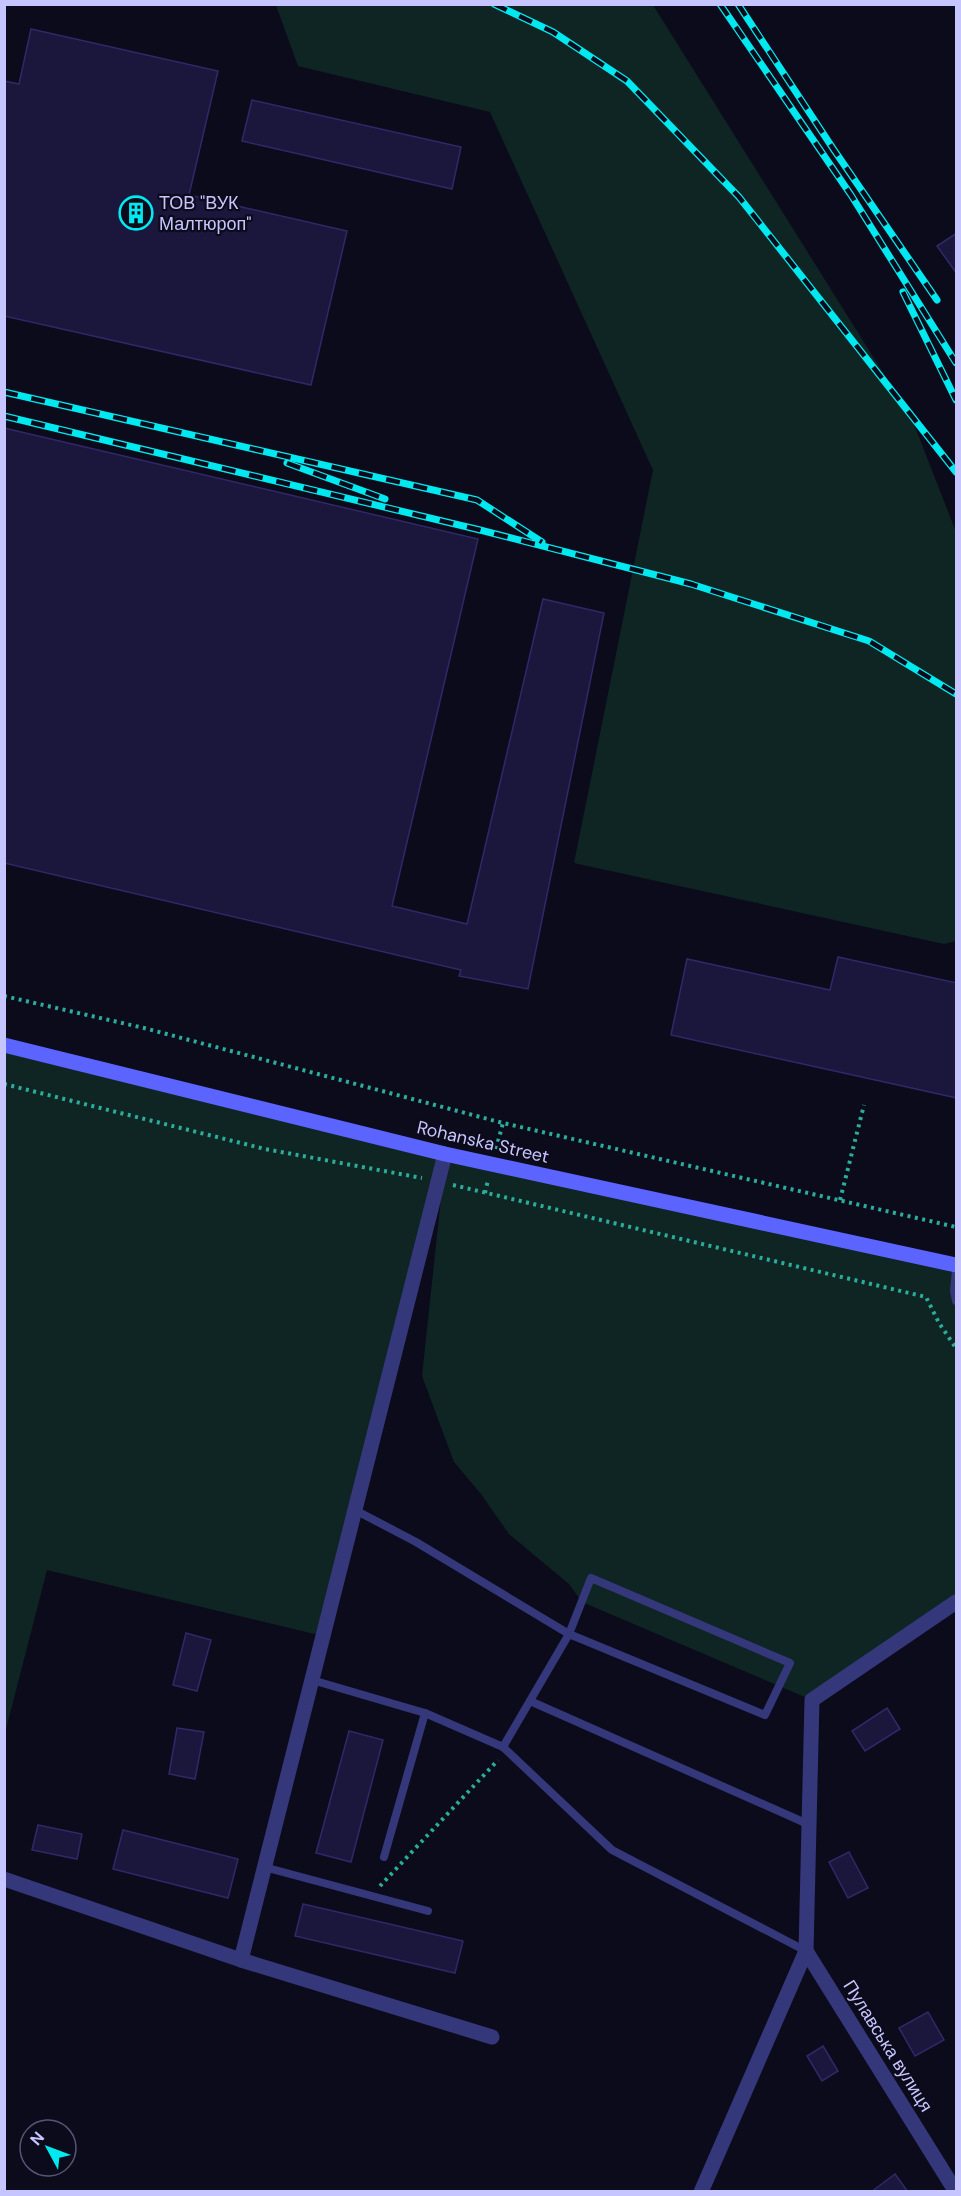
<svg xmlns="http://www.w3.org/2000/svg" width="961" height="2196" viewBox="0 0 961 2196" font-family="'DM Sans',sans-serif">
	<rect width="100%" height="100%" fill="#0c0b1b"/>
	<g fill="#0e2523">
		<path d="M 276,5 L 653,5 L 912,419 L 956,532 L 956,941 L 944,944 L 574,863 L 653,470 L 490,112 L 298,66 Z"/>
		<path d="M 5,1045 L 956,1265 L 956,1602 L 812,1700 L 582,1602 L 569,1584 L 509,1534 L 481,1494 L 454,1462 L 422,1376 L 445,1161 L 323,1636 L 47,1570 L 5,1733 Z"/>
	</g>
	<g fill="#1b163c" stroke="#302869" stroke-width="1.5">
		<path d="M 31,29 L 218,71 L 189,195 L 347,231 L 311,385 L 4,316 L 4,81 L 19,84 Z"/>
		<path d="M 252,100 L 461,147 L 452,189 L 242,141 Z"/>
		<path d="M 957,233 L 957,274 L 937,246 Z"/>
		<path d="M 4,428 L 478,539 L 392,906 L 467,924 L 543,599 L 604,613 L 528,989 L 459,976 L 461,970 L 4,863 Z"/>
		<path d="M 838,957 L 957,983 L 957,1098 L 671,1035 L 687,959 L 830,990 Z"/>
		<path d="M 186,1633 L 211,1640 L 197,1691 L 173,1685 Z"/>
		<path d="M 887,1708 L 900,1729 L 865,1751 L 852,1731 Z"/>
		<path d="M 177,1728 L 204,1732 L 195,1779 L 169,1774 Z"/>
		<path d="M 349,1731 L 383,1740 L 351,1862 L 316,1853 Z"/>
		<path d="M 38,1825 L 82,1834 L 77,1859 L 32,1850 Z"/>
		<path d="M 123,1830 L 238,1859 L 228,1898 L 113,1869 Z"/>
		<path d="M 849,1852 L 868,1888 L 848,1898 L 829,1862 Z"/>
		<path d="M 303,1904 L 463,1941 L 455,1973 L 295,1936 Z"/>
		<path d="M 928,2012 L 944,2040 L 915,2056 L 899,2028 Z"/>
		<path d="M 823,2046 L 838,2071 L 822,2081 L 807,2056 Z"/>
		<path d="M 895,2174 L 908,2192 L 871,2192 Z"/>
	</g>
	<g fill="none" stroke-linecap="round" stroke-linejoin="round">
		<g stroke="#2bad9c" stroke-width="4" stroke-dasharray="3 4.5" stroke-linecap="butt">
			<path d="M 4,996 L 144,1028 L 503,1123 L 956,1227"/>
			<path d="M 4,1084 L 265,1149 L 422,1178"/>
			<path d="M 496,1149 L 503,1123"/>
			<path d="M 453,1185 L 926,1297 L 939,1323 L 956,1348"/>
			<path d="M 485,1193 L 488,1180"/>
			<path d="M 840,1200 L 864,1105"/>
			<path d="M 380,1886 L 498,1760"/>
		</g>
		<g stroke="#35377b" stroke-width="8">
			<path d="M 956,1270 L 954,1291 L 956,1301"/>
			<path d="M 355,1510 L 416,1542 L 569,1634 L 765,1715 L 790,1663 L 591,1578 L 569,1634 L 503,1747 L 425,1713"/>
			<path d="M 312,1680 L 425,1713 L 384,1857"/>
			<path d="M 530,1701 L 810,1825"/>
			<path d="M 503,1747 L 612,1850 L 806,1951"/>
			<path d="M 264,1867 L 428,1911"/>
		</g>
		<g stroke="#35377b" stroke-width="15">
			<path d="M 4,1879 L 241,1960 L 492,2037"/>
			<path d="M 806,1951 L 956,2192"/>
			<path d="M 241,1960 L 445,1154"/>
			<path d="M 701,2192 L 806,1951 L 812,1700 L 956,1602"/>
		</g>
		<path stroke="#5c64ff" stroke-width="15" d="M 4,1045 L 445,1154 L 956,1265"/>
		<g stroke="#00e9f0" stroke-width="7">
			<g id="rail">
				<path d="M 494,4 L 553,32 L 627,81 L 739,197 L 956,472"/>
				<path d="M 720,4 L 851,195 L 956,363"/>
				<path d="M 738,4 L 834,150 L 937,300"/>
				<path d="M 903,292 L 956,400"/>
				<path d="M 4,392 L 477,500 L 542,542"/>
				<path d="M 4,416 L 480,530 L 691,584 L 869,641 L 956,694"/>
				<path d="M 287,463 L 385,499"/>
			</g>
		</g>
		<use href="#rail" stroke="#0c0b1b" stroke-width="4.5" stroke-dasharray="14" stroke-linecap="butt"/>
	</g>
	<defs>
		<g id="building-ring" transform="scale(1.725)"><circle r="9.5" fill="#0c0b1b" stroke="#00e9f0" stroke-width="1.5"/><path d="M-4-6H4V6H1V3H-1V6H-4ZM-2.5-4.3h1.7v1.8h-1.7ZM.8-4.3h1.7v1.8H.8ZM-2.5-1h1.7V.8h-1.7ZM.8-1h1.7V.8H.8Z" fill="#00e9f0"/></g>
	</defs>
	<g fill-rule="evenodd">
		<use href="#building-ring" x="136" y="213"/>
	</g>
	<g text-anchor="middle" stroke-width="4.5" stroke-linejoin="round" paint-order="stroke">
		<g font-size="18" fill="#c7c5ff" stroke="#0c0b1b" text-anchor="start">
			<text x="159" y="209">ТОВ "ВУК<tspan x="159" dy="21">Малтюроп"</tspan></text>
		</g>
		<g font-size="18" fill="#c7c5ff" stroke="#0c0b1b">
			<text transform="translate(483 1142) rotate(13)" y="6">Rohanska Street</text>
			<text transform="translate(888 2046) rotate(58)" y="6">Пулавська вулиця</text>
		</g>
	</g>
	<rect width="961" height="2196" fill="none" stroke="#c7c5ff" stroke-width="12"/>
	<g transform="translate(48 2148) rotate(311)"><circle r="28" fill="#0c0b1b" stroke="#575576" stroke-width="1.5"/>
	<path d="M0-4.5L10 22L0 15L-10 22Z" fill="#00e9f0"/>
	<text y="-9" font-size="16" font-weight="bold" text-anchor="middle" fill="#c7c5ff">N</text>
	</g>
</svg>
